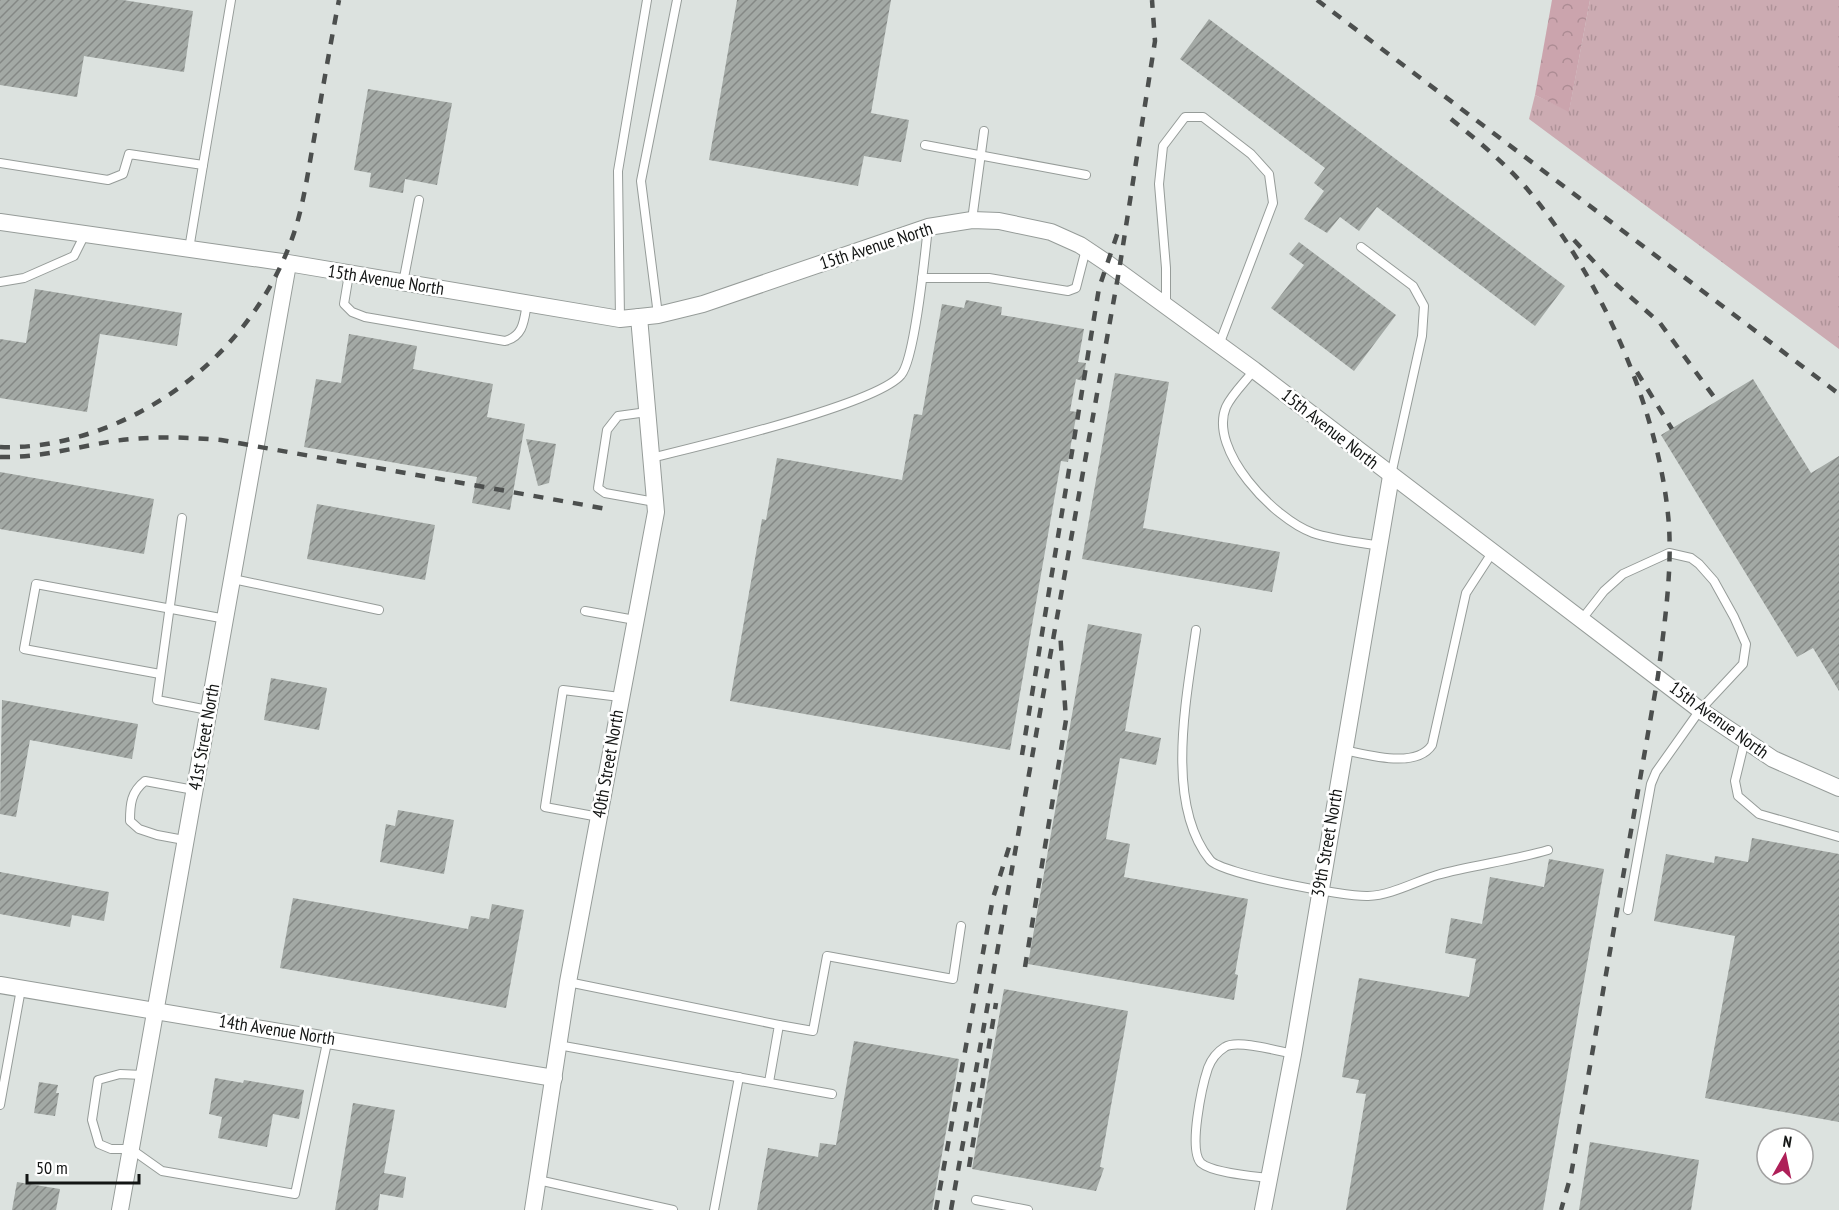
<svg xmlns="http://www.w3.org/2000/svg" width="1839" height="1210" viewBox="0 0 1839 1210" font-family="'PT Sans Narrow',sans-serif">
	<defs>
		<pattern id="grass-tufts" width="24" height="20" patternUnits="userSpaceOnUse" patternTransform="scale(1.5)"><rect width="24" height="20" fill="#ccabb2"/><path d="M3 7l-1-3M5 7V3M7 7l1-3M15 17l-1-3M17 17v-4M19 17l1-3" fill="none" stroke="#ae9298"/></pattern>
		<pattern id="forest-crowns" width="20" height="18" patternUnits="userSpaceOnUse" patternTransform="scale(1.5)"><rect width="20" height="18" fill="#cba4ad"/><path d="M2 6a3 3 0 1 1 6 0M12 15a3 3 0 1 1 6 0" fill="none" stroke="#ad8c94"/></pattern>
		<pattern id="building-hatch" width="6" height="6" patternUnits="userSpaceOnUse" patternTransform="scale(1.5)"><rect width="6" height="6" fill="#a3a9a5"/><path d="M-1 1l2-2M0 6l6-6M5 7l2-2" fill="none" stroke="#848885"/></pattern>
	</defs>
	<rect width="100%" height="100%" fill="#dce2df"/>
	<path fill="url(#grass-tufts)" d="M 1590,0 L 1839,0 L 1839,349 L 1529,119 L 1535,95 L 1569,111 Z"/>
	<path fill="url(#forest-crowns)" d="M 1552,0 L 1590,0 L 1569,112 L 1535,95 Z"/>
	<g fill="url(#building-hatch)">
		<path d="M 0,0 L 123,0 L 193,11 L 184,72 L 84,56 L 77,97 L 0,85 Z"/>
		<path d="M 737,0 L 891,0 L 871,113 L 909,120 L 901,162 L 864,156 L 858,186 L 709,160 Z"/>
		<path d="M 1209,19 L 1565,286 L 1535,326 L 1377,207 L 1359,231 L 1340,217 L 1327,233 L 1304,219 L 1324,191 L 1314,183 L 1325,168 L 1180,59 Z"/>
		<path d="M 368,89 L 452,103 L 437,185 L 405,179 L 403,193 L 369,187 L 371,173 L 354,170 Z"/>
		<path d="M 1299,242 L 1396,315 L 1354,371 L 1271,308 L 1304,265 L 1289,254 Z"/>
		<path d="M 35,289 L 182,313 L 177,346 L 100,334 L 87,412 L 0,398 L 0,339 L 26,343 Z"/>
		<path d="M 966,300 L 1002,307 L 1001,315 L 1084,329 L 1078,362 L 1086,363 L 1083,381 L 1076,379 L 1070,411 L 1077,412 L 1071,444 L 1068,462 L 1061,461 L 1010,750 L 730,701 L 762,519 L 766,520 L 777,458 L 902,480 L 914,414 L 922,415 L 942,304 L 964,308 Z"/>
		<path d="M 349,334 L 417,346 L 413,369 L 493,384 L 487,417 L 525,424 L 510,510 L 472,503 L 477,477 L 304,447 L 316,379 L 341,383 Z"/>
		<path d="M 1115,373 L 1169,382 L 1143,528 L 1280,552 L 1272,592 L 1082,559 Z"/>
		<path d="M 1753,379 L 1811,473 L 1839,456 L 1839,691 L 1813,648 L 1797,657 L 1661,435 Z"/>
		<path d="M 526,439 L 556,444 L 549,483 L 538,486 Z"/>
		<path d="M 0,472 L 154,499 L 144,554 L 0,529 Z"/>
		<path d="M 317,504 L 435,525 L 425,580 L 307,559 Z"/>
		<path d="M 1088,624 L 1142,634 L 1125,731 L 1161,738 L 1156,765 L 1120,758 L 1106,839 L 1130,844 L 1124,877 L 1248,899 L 1235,974 L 1238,975 L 1234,1000 L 1028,964 Z"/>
		<path d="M 271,678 L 327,688 L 319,730 L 264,720 Z"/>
		<path d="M 2,700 L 138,724 L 132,759 L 30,740 L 16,817 L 0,814 Z"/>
		<path d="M 398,810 L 454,820 L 444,874 L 380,862 L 386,824 L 395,826 Z"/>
		<path d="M 1752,838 L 1839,854 L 1839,1122 L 1705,1098 L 1735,936 L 1654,921 L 1666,854 L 1714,863 L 1715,856 L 1748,862 Z"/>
		<path d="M 1549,859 L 1604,869 L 1543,1210 L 1346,1210 L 1366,1094 L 1356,1093 L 1359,1080 L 1342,1077 L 1359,978 L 1469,997 L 1476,959 L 1445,953 L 1451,918 L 1482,924 L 1490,877 L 1544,887 Z"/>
		<path d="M 0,872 L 109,892 L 104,921 L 72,915 L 70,927 L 0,914 Z"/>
		<path d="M 293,898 L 468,929 L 471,916 L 489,919 L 492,904 L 524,910 L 506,1008 L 280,968 Z"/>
		<path d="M 1004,989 L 1128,1011 L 1100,1167 L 1104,1168 L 1096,1191 L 972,1169 Z"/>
		<path d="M 854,1041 L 959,1059 L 932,1210 L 757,1210 L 768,1148 L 818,1157 L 820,1143 L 836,1145 Z"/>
		<path d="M 215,1078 L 243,1083 L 244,1080 L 304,1090 L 299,1119 L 273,1114 L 267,1147 L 218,1138 L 222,1117 L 209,1114 Z"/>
		<path d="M 39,1082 L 58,1085 L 56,1093 L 59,1093 L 55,1116 L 34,1113 Z"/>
		<path d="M 353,1103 L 395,1110 L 384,1173 L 406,1177 L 403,1198 L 380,1194 L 378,1210 L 335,1210 Z"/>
		<path d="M 1590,1142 L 1699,1160 L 1691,1210 L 1579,1210 Z"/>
		<path d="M 17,1182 L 60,1189 L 56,1210 L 12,1210 Z"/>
	</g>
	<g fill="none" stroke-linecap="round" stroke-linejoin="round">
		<g stroke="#969c99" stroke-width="10">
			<g id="service">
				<path d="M 925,145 L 1086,175"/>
				<path d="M 0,163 L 108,180 L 123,174 L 129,154 L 203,165 L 231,0"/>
				<path d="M 972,220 L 984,131"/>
				<path d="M 1361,247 L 1413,286 L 1424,306 L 1422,336 L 1391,475"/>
				<path d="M 189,249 L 203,165"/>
				<path d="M 349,274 L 344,304 L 352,312 L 365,317 L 505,341 C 524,336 524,320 527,303"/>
				<path d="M 922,278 L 989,278 L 1068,291 L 1076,288 L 1086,249"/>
				<path d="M 0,282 L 24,278 L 74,256 L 85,234"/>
				<path d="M 403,283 L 419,200"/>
				<path d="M 1166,307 L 1166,268 L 1159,184 L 1163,146 L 1185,117 L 1203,117 L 1251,154 L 1269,174 L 1273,203 L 1219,345"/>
				<path d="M 658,315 L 641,181 L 677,0"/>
				<path d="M 620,319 L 618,171 L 647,0"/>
				<path d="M 1254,370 C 1246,381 1232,394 1226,407 C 1208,450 1274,519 1313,533 C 1334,540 1358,542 1380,546"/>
				<path d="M 647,412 L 618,416 L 607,430 L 598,488 L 605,493 L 655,502"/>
				<path d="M 651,458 C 696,447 876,405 901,375 C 915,359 925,254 928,227"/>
				<path d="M 182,518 L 157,700 L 208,710"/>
				<path d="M 233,579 L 379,610"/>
				<path d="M 585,611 L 635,620"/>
				<path d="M 1582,619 L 1604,591 L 1623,574 L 1669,553 L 1691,558 L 1699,564 L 1714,581 L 1734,617 L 1746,644 L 1743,664 L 1700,710 L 1656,772 L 1651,784 L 1628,910"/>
				<path d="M 1196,630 C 1187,696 1164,803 1210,860 C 1221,874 1346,897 1368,896 C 1392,895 1414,882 1437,875 C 1473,865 1511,861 1548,850"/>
				<path d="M 160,674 L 24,649 L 36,584 L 226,619"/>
				<path d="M 1745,740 L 1735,781 L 1738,796 L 1759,814 L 1839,837"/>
				<path d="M 1344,750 C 1369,755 1416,769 1432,745 L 1466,593 L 1492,553"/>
				<path d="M 599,817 L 545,807 L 563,690 L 620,697"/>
				<path d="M 184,840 L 157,835 L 139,829 L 130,821 C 130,804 131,792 145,781 L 194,790"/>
				<path d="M 568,982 L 779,1025 L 769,1082"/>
				<path d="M 779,1025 L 813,1031 L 827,956 L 953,979 L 961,926"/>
				<path d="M 558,1045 L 832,1094"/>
				<path d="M 143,1075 L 120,1074 L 98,1080 L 92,1120 L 99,1144 L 111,1149 L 131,1149 L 162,1171 L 295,1194 L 328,1038"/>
				<path d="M 0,1105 L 21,989"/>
				<path d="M 1269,1178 C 1252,1176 1213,1173 1201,1163 C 1188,1150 1202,1086 1208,1068 C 1211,1060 1217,1052 1225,1047 C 1237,1039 1278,1051 1293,1054"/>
				<path d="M 538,1180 L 673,1210"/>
				<path d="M 976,1200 L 1028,1210"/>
				<path d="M 714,1210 L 739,1077"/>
			</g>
		</g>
		<g stroke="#969c99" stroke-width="18">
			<g id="minor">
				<path d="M 0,222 L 282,262 L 620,319 L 658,315 L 703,304 L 928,227 L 972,220 L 999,221 L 1051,232 L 1080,245 L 1107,263 L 1254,370 L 1700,710 L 1773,759 L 1839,788"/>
				<path d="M 0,985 L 554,1078"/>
				<path d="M 120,1210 L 288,264"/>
				<path d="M 533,1210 L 568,982 L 656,512 L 639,317"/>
				<path d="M 1263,1210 L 1293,1054 L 1391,476"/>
			</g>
		</g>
		<use href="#service" stroke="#fff" stroke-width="8"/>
		<use href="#minor" stroke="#fff" stroke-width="16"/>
		<g stroke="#4c4f4e" stroke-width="4.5" stroke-dasharray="10 10" stroke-linecap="butt">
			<path d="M 1317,0 L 1839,394"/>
			<path d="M 1451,119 C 1478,141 1505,163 1528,190 C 1600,275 1661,413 1669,526 C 1672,575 1664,627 1658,676 L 1571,1175 L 1561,1210"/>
			<path d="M 1574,240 L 1609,278 L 1660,323 L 1717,401"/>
			<path d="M 1637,372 L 1672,429"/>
			<path d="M 0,447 C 47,449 99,434 140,412 C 212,374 268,310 294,233 C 304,203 308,171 314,139 C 322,93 330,46 339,0"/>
			<path d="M 0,457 C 39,458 76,447 114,441 C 149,436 186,437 221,440 L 607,509"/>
			<path d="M 1022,755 L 1099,288 L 1120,226"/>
			<path d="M 1025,967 L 1066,720 L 1060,631"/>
			<path d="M 969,1167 L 996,1003"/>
			<path d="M 936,1210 L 993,898 L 1011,841"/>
			<path d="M 951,1210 L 1119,271 L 1155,41 L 1152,0"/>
		</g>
	</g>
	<g text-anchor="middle" stroke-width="5" stroke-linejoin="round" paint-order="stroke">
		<g font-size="18" fill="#131514" stroke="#fff">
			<text transform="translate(876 246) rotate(-18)" y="6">15th Avenue North</text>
			<text transform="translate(386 280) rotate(9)" y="6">15th Avenue North</text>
			<text transform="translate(1330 429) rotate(38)" y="6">15th Avenue North</text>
			<text transform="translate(1719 720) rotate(36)" y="6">15th Avenue North</text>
			<text transform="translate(204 737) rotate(-80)" y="6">41st Street North</text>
			<text transform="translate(608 764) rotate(-80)" y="6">40th Street North</text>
			<text transform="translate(1327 843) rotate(-80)" y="6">39th Street North</text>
			<text transform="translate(277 1030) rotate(9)" y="6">14th Avenue North</text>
		</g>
	</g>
	<g transform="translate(1785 1156) rotate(9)"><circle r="28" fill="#ffffff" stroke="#a1a1a1" stroke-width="1.5"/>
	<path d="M0-4.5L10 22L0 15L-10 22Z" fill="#ae1f58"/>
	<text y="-9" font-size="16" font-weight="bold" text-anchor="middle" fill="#131514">N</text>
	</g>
	<path d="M27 1174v9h112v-9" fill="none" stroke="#131514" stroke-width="3"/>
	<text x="36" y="1174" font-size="18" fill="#131514" stroke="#ffffff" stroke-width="4.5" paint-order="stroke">50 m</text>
</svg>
